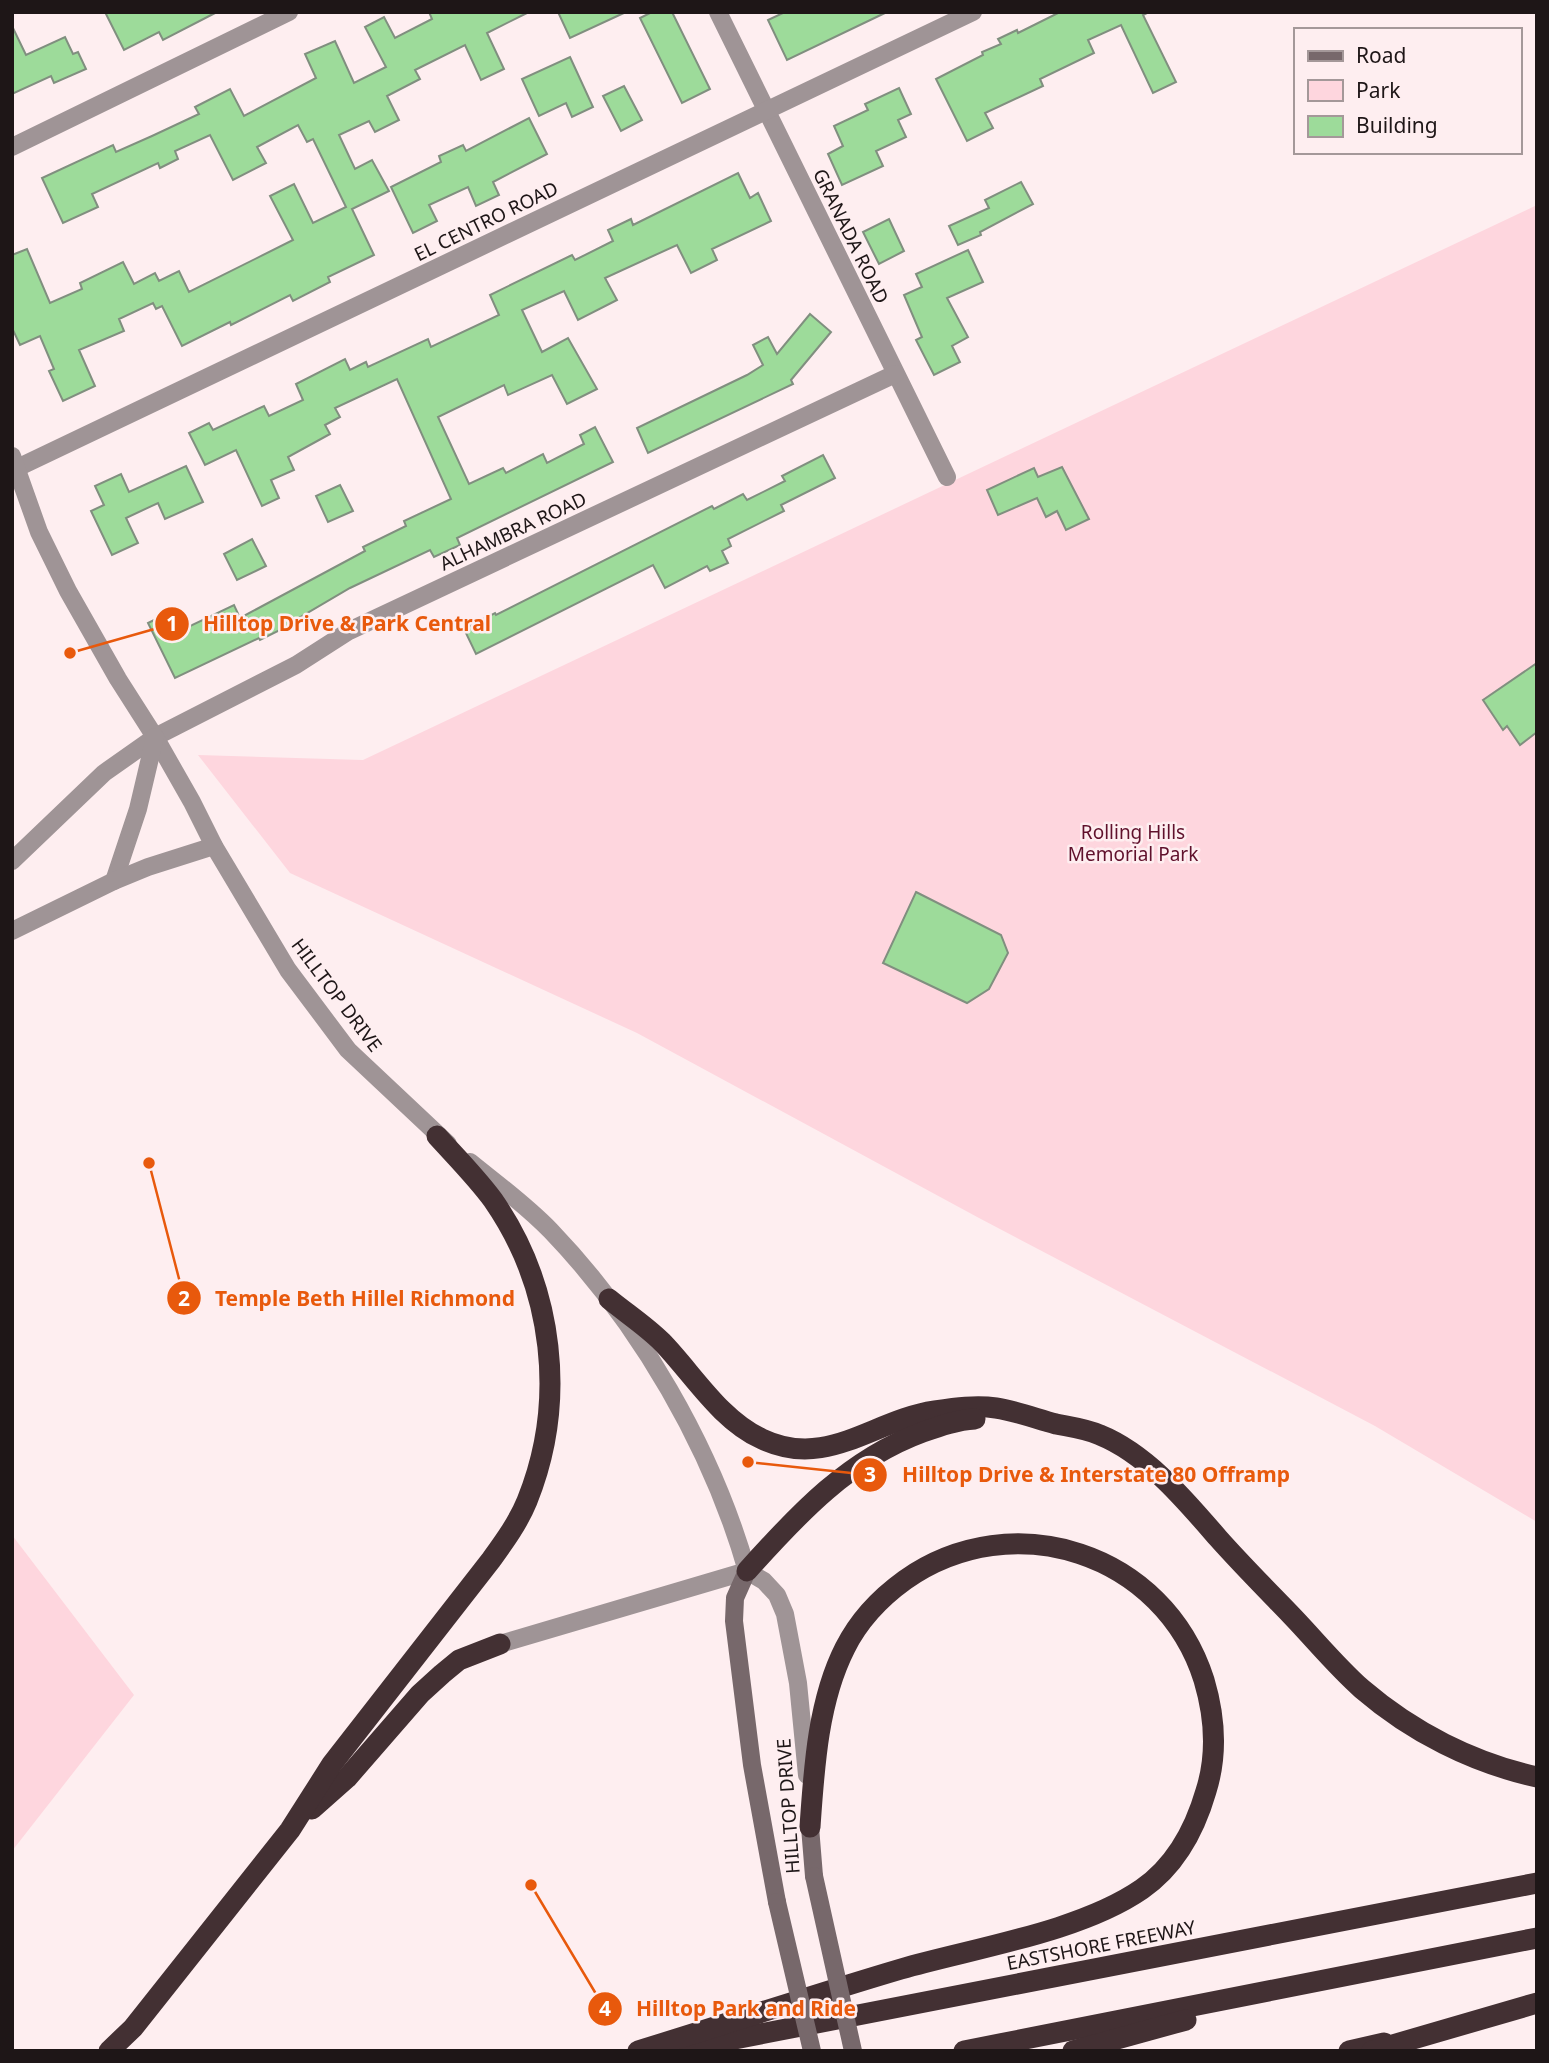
<svg xmlns="http://www.w3.org/2000/svg" width="1549" height="2063" viewBox="0 0 1549 2063" font-family="'Noto Sans',sans-serif">
	<rect width="100%" height="100%" fill="#feeef0"/>
	<g fill="#fed6de">
		<path d="M 1537,205 L 1537,1522 L 1375,1426 L 979,1218 L 637,1033 L 290,873 L 198,755 L 363,760 Z"/>
		<path d="M 12,1535 L 134,1695 L 12,1851 Z"/>
	</g>
	<g fill="#9ddb9a" stroke="#808f7f" stroke-width="2">
		<path d="M 105,12 L 217,12 L 163,40 L 159,32 L 124,50 Z"/>
		<path d="M 429,12 L 529,12 L 487,33 L 504,69 L 481,80 L 465,45 L 415,70 L 420,79 L 387,96 L 399,120 L 375,132 L 369,121 L 339,135 L 355,169 L 372,160 L 389,191 L 352,209 L 374,255 L 328,277 L 330,282 L 293,301 L 290,295 L 231,325 L 230,322 L 182,346 L 162,306 L 156,309 L 153,303 L 119,319 L 124,331 L 79,350 L 95,386 L 63,401 L 49,371 L 54,369 L 40,336 L 20,345 L 12,328 L 12,255 L 27,249 L 50,303 L 82,289 L 80,283 L 123,262 L 134,284 L 155,273 L 159,281 L 179,271 L 189,292 L 293,240 L 270,196 L 294,184 L 313,223 L 346,207 L 313,139 L 307,142 L 298,125 L 257,147 L 266,163 L 233,180 L 210,135 L 175,151 L 178,159 L 160,168 L 158,163 L 92,194 L 98,207 L 63,223 L 42,178 L 113,145 L 116,152 L 152,136 L 199,114 L 195,107 L 230,89 L 244,116 L 316,78 L 305,54 L 335,41 L 354,83 L 386,67 L 365,27 L 384,17 L 395,38 L 432,19 Z"/>
		<path d="M 558,12 L 626,12 L 570,38 Z"/>
		<path d="M 652,12 L 672,12 L 710,89 L 682,103 L 640,18 Z"/>
		<path d="M 785,12 L 887,12 L 787,60 L 768,20 Z"/>
		<path d="M 1060,12 L 1149,12 L 1143,15 L 1176,82 L 1153,93 L 1121,25 L 1088,40 L 1094,53 L 1040,79 L 1043,86 L 985,113 L 993,128 L 967,141 L 936,79 L 983,55 L 982,52 L 1001,44 L 998,39 L 1017,30 L 1018,33 Z"/>
		<path d="M 12,26 L 26,55 L 65,37 L 73,54 L 78,52 L 86,69 L 54,83 L 51,76 L 12,94 Z"/>
		<path d="M 570,57 L 593,107 L 572,117 L 566,103 L 539,116 L 522,79 Z"/>
		<path d="M 624,86 L 642,120 L 621,131 L 603,96 Z"/>
		<path d="M 899,88 L 911,114 L 898,120 L 906,137 L 876,151 L 883,166 L 842,185 L 828,154 L 843,146 L 834,126 L 868,110 L 865,104 Z"/>
		<path d="M 529,118 L 547,154 L 493,182 L 499,195 L 476,206 L 468,187 L 429,205 L 437,221 L 413,233 L 391,187 L 441,162 L 439,156 L 463,145 L 466,151 Z"/>
		<path d="M 738,173 L 750,198 L 758,193 L 771,221 L 712,249 L 717,260 L 691,273 L 677,245 L 605,278 L 617,300 L 578,320 L 564,291 L 522,310 L 542,352 L 568,338 L 597,389 L 567,404 L 552,375 L 508,395 L 504,385 L 438,417 L 469,484 L 503,468 L 506,473 L 543,454 L 547,463 L 584,444 L 580,435 L 595,427 L 613,462 L 457,538 L 460,545 L 434,557 L 430,550 L 350,588 L 299,618 L 300,620 L 260,640 L 259,638 L 175,678 L 148,623 L 174,610 L 184,629 L 234,605 L 240,618 L 365,551 L 363,547 L 406,526 L 404,521 L 451,499 L 397,379 L 335,408 L 340,417 L 325,425 L 330,434 L 288,457 L 294,470 L 271,480 L 279,498 L 262,506 L 236,450 L 205,465 L 189,433 L 209,423 L 213,430 L 264,406 L 269,416 L 303,400 L 296,384 L 345,359 L 350,370 L 366,362 L 368,367 L 428,339 L 431,347 L 499,315 L 490,295 L 572,255 L 575,260 L 613,241 L 608,230 L 631,219 L 633,225 Z"/>
		<path d="M 1021,182 L 1033,204 L 980,232 L 981,235 L 958,245 L 949,226 L 989,208 L 985,200 Z"/>
		<path d="M 889,219 L 904,251 L 879,264 L 863,232 Z"/>
		<path d="M 968,250 L 983,282 L 947,298 L 968,337 L 952,346 L 960,362 L 934,375 L 916,340 L 922,337 L 904,295 L 922,287 L 916,274 Z"/>
		<path d="M 810,314 L 831,332 L 791,380 L 793,384 L 648,453 L 637,428 L 747,375 L 763,365 L 753,345 L 768,337 L 777,354 Z"/>
		<path d="M 823,455 L 835,478 L 781,505 L 784,511 L 728,539 L 731,546 L 722,551 L 728,563 L 710,571 L 707,566 L 665,588 L 653,565 L 476,654 L 464,629 L 495,613 L 496,615 L 712,506 L 714,509 L 743,494 L 747,500 L 785,481 L 782,476 Z"/>
		<path d="M 186,466 L 203,502 L 165,519 L 158,503 L 126,518 L 138,543 L 112,555 L 91,511 L 104,505 L 95,486 L 121,474 L 129,492 Z"/>
		<path d="M 1062,467 L 1089,519 L 1066,530 L 1057,511 L 1046,517 L 1037,498 L 998,515 L 987,490 L 1034,468 L 1038,477 Z"/>
		<path d="M 340,485 L 353,511 L 328,522 L 316,496 Z"/>
		<path d="M 252,539 L 266,566 L 237,580 L 224,554 Z"/>
		<path d="M 1537,663 L 1537,732 L 1520,745 L 1507,726 L 1503,730 L 1483,700 Z"/>
		<path d="M 916,892 L 1001,935 L 1008,953 L 989,989 L 967,1003 L 883,963 Z"/>
	</g>
	<g fill="none" stroke-linecap="round" stroke-linejoin="round">
		<g stroke="#9f9496" stroke-width="18">
			<path d="M 718,12 L 947,477"/>
			<path d="M 12,147 L 289,12"/>
			<path d="M 17,468 L 973,12"/>
			<path d="M 155,737 L 296,665 L 349,631 L 895,374"/>
		</g>
		<g stroke="#9f9496" stroke-width="18">
			<path d="M 12,456 L 39,532 L 68,591 L 118,679 L 155,737 L 192,802 L 214,846 L 288,970 L 348,1050 L 448,1144"/>
			<path d="M 12,861 L 104,773 L 155,737"/>
			<path d="M 114,881 L 138,809 L 155,737"/>
			<path d="M 12,931 L 114,881 L 148,867 L 214,846"/>
			<path d="M 470,1162 C 497,1184 526,1205 551,1231 C 640,1324 712,1448 747,1571 L 764,1581 L 777,1595 L 785,1614 L 798,1683 L 807,1775"/>
			<path d="M 500,1644 L 747,1571"/>
		</g>
		<g stroke="#77686b" stroke-width="18">
			<path d="M 747,1571 L 735,1598 L 734,1621 L 752,1765 L 777,1902"/>
			<path d="M 810,1827 L 814,1876"/>
		</g>
		<g stroke="#433033" stroke-width="21">
			<path d="M 609,1299 C 626,1313 646,1326 662,1342 C 693,1374 720,1420 762,1439 C 827,1470 873,1420 935,1411 C 955,1408 976,1405 996,1408 C 1016,1411 1037,1419 1056,1424 C 1071,1427 1087,1429 1100,1435 C 1147,1454 1186,1501 1218,1538 C 1242,1565 1267,1590 1292,1616 C 1315,1640 1337,1667 1362,1689 C 1412,1732 1473,1763 1537,1777"/>
			<path d="M 747,1571 C 798,1514 849,1459 923,1432 C 940,1426 957,1420 975,1419"/>
			<path d="M 312,1809 L 347,1778 L 420,1694 L 442,1674 L 459,1660 L 500,1644"/>
			<path d="M 683,2049 L 1537,1883"/>
			<path d="M 109,2051 L 133,2028 L 290,1830 L 332,1764 L 491,1560 C 504,1542 518,1523 527,1501 C 567,1402 554,1288 493,1200 C 476,1177 456,1157 437,1136"/>
			<path d="M 638,2051 C 726,2024 813,1995 901,1969 C 974,1948 1080,1932 1142,1889 C 1175,1866 1195,1829 1206,1791 C 1218,1753 1215,1717 1204,1680 C 1164,1553 1013,1504 905,1580 C 880,1598 859,1620 845,1648 C 818,1701 814,1768 810,1827"/>
			<path d="M 964,2051 L 1537,1938"/>
			<path d="M 1073,2051 L 1186,2020"/>
			<path d="M 1349,2051 L 1384,2043"/>
			<path d="M 1372,2051 L 1537,2003"/>
		</g>
		<g stroke="#77686b" stroke-width="18">
			<path d="M 814,1876 L 853,2051"/>
			<path d="M 777,1902 L 812,2051"/>
		</g>
	</g>
	<g text-anchor="middle" stroke-width="5" stroke-linejoin="round" paint-order="stroke">
		<g font-size="19" fill="#1e1617" stroke="#feeef0">
			<text transform="translate(486 221) rotate(-26)" y="7">EL CENTRO ROAD</text>
			<text transform="translate(851 236) rotate(64)" y="7">GRANADA ROAD</text>
			<text transform="translate(513 531) rotate(-25)" y="7">ALHAMBRA ROAD</text>
			<text transform="translate(337 995) rotate(53)" y="7">HILLTOP DRIVE</text>
			<text transform="translate(788 1806) rotate(-94)" y="7">HILLTOP DRIVE</text>
			<text transform="translate(1101 1945) rotate(-11)" y="7">EASTSHORE FREEWAY</text>
		</g>
		<g font-size="19" fill="#60112c" stroke="#feeef0">
			<text x="1133" y="839">Rolling Hills<tspan x="1133" dy="22">Memorial Park</tspan></text>
		</g>
	</g>
	<path fill="none" stroke="#e8590c" stroke-width="2.5" d="M70 653L172 624M149 1163L184 1298M748 1462L870 1475M531 1885L605 2009"/>
	<g fill="#e8590c" stroke="#feeef0" stroke-width="2.5">
		<circle cx="70" cy="653" r="7"/>
		<circle cx="149" cy="1163" r="7"/>
		<circle cx="748" cy="1462" r="7"/>
		<circle cx="531" cy="1885" r="7"/>
		<circle cx="172" cy="624" r="18"/>
		<circle cx="184" cy="1298" r="18"/>
		<circle cx="870" cy="1475" r="18"/>
		<circle cx="605" cy="2009" r="18"/>
	</g>
	<g font-size="21" text-anchor="middle" font-weight="bold" fill="#fff">
		<text x="172" y="631">1</text>
		<text x="184" y="1306">2</text>
		<text x="870" y="1482">3</text>
		<text x="605" y="2016">4</text>
	</g>
	<g font-size="21" text-anchor="middle" font-weight="bold" fill="#e8590c" stroke="#feeef0" stroke-width="5" stroke-linejoin="round" paint-order="stroke">
		<text x="347" y="631">Hilltop Drive &amp; Park Central</text>
		<text x="365" y="1306">Temple Beth Hillel Richmond</text>
		<text x="1096" y="1482">Hilltop Drive &amp; Interstate 80 Offramp</text>
		<text x="746" y="2016">Hilltop Park and Ride</text>
	</g>
	<rect width="1549" height="2063" fill="none" stroke="#1e1617" stroke-width="28"/>
	<rect x="1294" y="28" width="228" height="126" fill="#feeef0" stroke="#a49899" stroke-width="2"/>
	<rect x="1308" y="51" width="35" height="10" fill="#77686b" stroke="#a49899" stroke-width="2"/>
	<text x="1356" y="63" font-size="21" fill="#1e1617">Road</text>
	<rect x="1308" y="80" width="35" height="21" fill="#fed6de" stroke="#a49899" stroke-width="2"/>
	<text x="1356" y="98" font-size="21" fill="#1e1617">Park</text>
	<rect x="1308" y="116" width="35" height="21" fill="#9ddb9a" stroke="#a49899" stroke-width="2"/>
	<text x="1356" y="133" font-size="21" fill="#1e1617">Building</text>
</svg>
